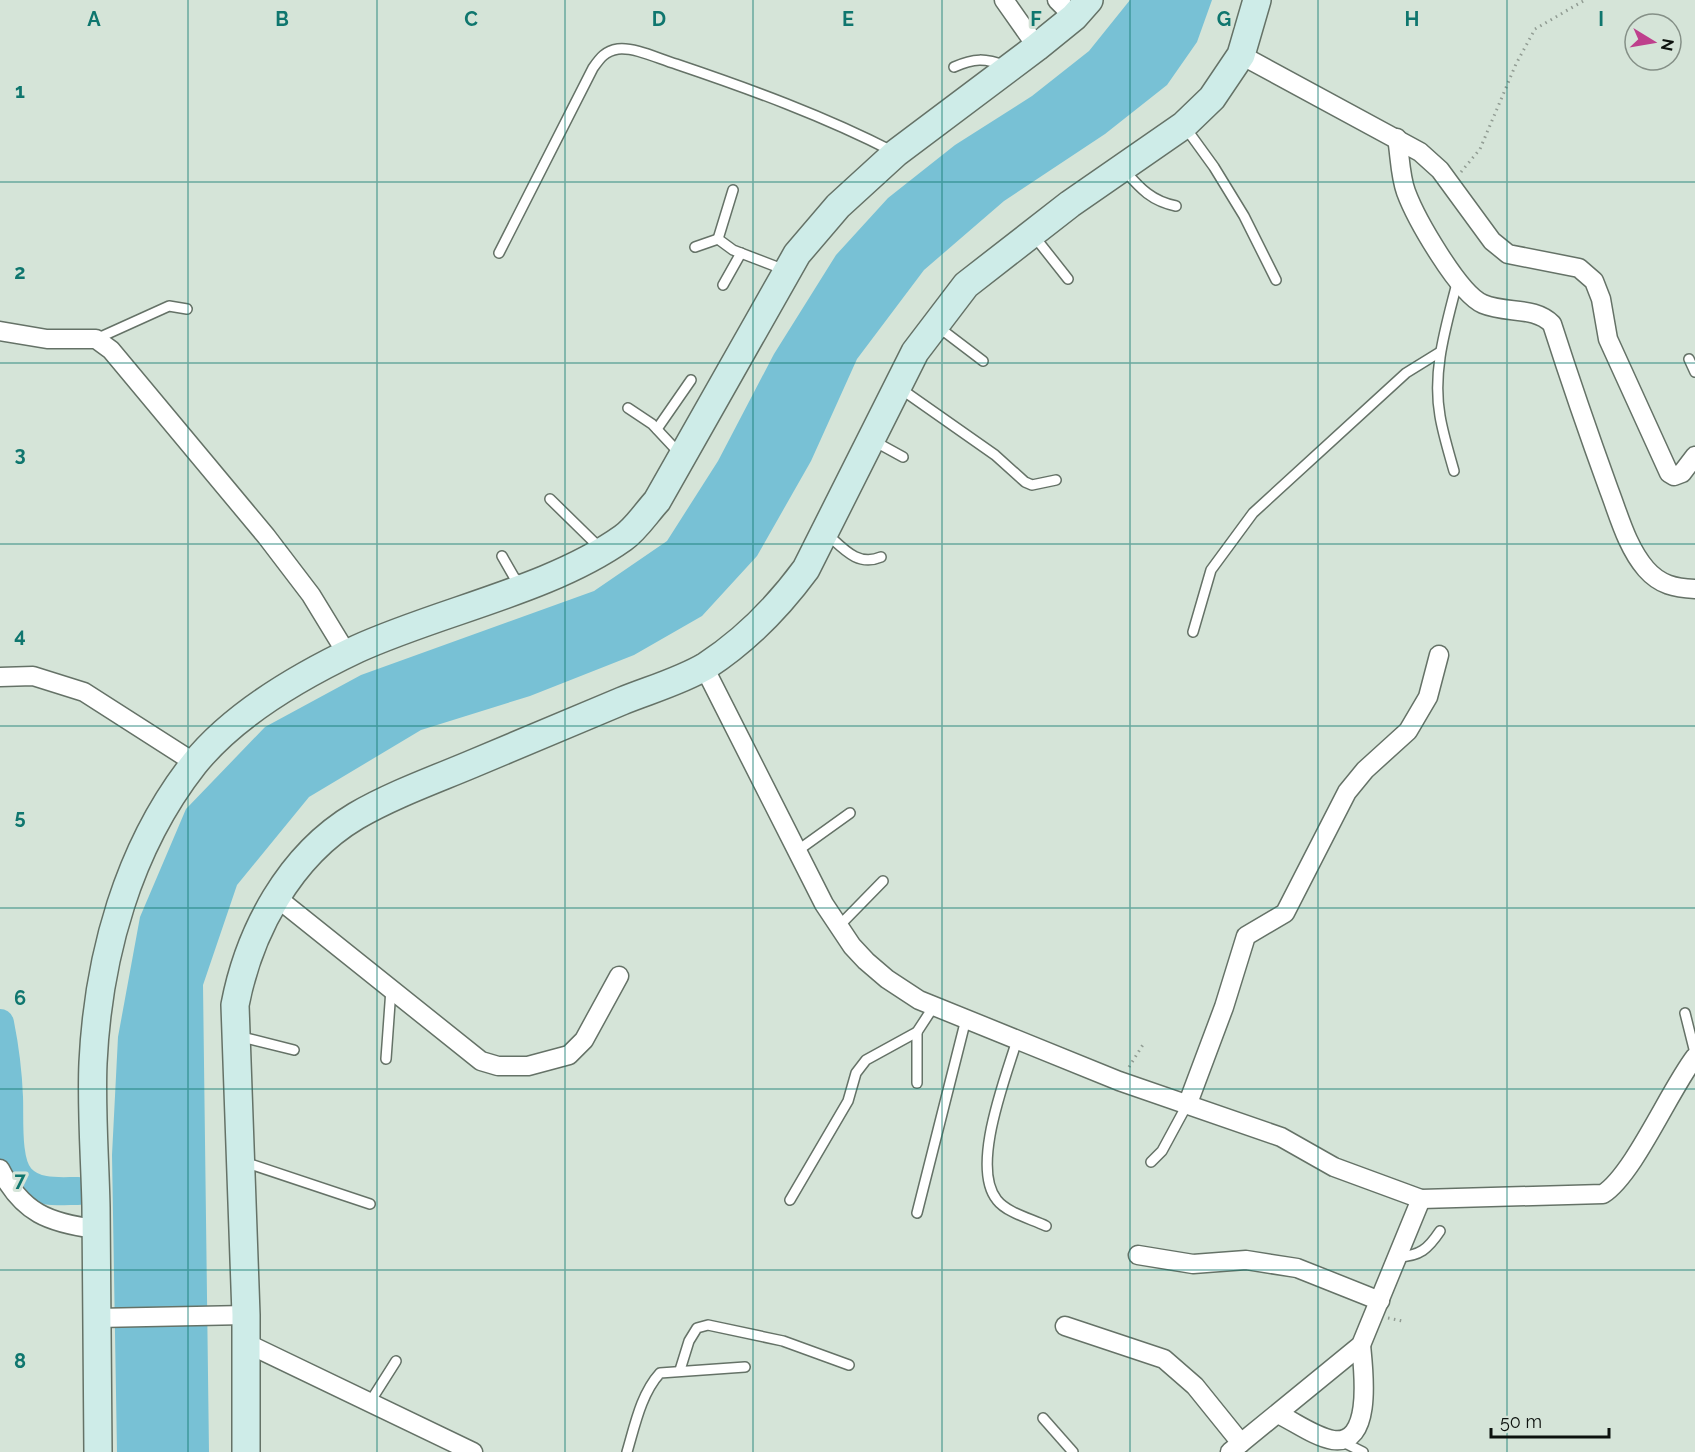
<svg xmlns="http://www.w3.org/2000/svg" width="1695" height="1452" viewBox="0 0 1695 1452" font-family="Raleway,sans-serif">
	<rect width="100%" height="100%" fill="#d5e4d8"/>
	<path fill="#78c1d5" d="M 1130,0 L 1212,0 L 1197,42 L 1167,85 L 1105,134 L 1004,201 L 924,270 L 857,359 L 811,461 L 757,556 L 702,616 L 634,655 L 530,696 L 421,730 L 309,797 L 237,885 L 203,985 L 209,1452 L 117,1452 L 112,1155 L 118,1037 L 140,917 L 186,809 L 265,727 L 361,675 L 594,591 L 667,541 L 718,461 L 774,354 L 836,255 L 888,198 L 955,145 L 1032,96 L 1089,51 Z"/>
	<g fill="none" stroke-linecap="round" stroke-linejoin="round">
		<path stroke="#78c1d5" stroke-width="28" d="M 0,1023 C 5,1048 8,1072 9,1097 C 10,1118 6,1162 21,1178 C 36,1194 59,1191 78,1191"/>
		<g stroke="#657267" stroke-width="12">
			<g id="lane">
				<path d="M 954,67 C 974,58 985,58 1006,66"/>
				<path d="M 1185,127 L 1214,167 L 1244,216 L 1276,280"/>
				<path d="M 1124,170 C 1140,188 1151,201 1176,206"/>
				<path d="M 733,190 L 718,239 L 733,250 L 785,270"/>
				<path d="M 1034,236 L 1068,279"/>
				<path d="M 695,247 L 718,239"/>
				<path d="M 499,253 L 593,68 C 600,58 605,51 618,49 C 635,47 659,59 676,64 C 750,89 824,116 894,152"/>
				<path d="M 723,285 L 741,253"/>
				<path d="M 937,326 L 983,361"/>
				<path d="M 96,339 L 169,306 L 187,309"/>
				<path d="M 1689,359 L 1695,372"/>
				<path d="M 901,389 L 995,455 L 1025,482 L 1032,485 L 1056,480"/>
				<path d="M 628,408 L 652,424 L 680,454"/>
				<path d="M 657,429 L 691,380"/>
				<path d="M 872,440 L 903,457"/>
				<path d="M 1454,471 C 1449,453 1443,434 1440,416 C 1432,370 1446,327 1457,283"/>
				<path d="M 550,499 L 600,548"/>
				<path d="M 826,533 C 843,548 857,567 881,557"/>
				<path d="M 502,556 L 514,577 L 523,585"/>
				<path d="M 1193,632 L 1211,570 L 1253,513 L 1406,373 L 1440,352"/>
				<path d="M 797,851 L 850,813"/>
				<path d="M 839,926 L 883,881"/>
				<path d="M 1685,1013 L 1695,1053"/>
				<path d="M 917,1032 L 917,1083"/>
				<path d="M 238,1036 L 294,1050"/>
				<path d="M 1017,1040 C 1006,1077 970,1167 997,1200 C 1007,1213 1032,1219 1046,1226"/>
				<path d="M 386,1059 L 391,989"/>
				<path d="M 244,1162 L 370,1204"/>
				<path d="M 1151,1162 L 1162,1151 L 1188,1103"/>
				<path d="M 790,1200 L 848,1101 L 856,1073 L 866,1060 L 917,1032 L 934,1006"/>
				<path d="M 917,1213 L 966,1019"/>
				<path d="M 1398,1257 C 1420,1256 1428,1249 1440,1231"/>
				<path d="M 680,1370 L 689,1341 L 697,1328 L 708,1325 L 783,1341 L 849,1365"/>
				<path d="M 370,1402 L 396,1361"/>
				<path d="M 1043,1418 L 1073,1452"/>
				<path d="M 1341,1441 L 1363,1452"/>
				<path d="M 627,1452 C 635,1425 641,1394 660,1373 L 745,1367"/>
			</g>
		</g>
		<g stroke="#657267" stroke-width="21">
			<g id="street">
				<path d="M 1004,0 L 1037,47"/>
				<path d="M 1057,0 L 1074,17"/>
				<path d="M 1241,55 L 1420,152 L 1440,170 L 1492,241 L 1508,254 L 1579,268 L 1594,281 L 1601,299 L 1608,339 L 1669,473 L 1674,476 L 1682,473 L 1695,456"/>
				<path d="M 1397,138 C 1400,155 1400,176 1406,192 C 1416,219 1459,294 1483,304 C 1507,314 1534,306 1552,324 C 1570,380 1589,435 1609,490 C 1619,516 1627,547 1646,569 C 1660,585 1675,588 1695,589"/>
				<path d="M 0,331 L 47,339 L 96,339 L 111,350 L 266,536 L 311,595 L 347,654"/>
				<path d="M 704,667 L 824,904 L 852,946 L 866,961 L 887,979 L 919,1000 L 1119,1081 L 1281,1137 L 1334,1167 L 1421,1199 L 1603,1194 C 1634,1174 1669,1091 1695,1057"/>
				<path d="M 0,677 L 33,676 L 84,692 L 195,763"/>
				<path d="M 276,897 L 481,1061 L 498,1066 L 528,1066 L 569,1055 L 584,1040 L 619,976"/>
				<path d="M 1188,1103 L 1224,1007 L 1246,936 L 1285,913 L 1347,792 L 1365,770 L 1408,731 L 1428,697 L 1439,655"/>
				<path d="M 0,1169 C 22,1213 49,1223 96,1229"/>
				<path d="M 1138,1255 L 1193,1264 L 1246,1260 L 1297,1268 L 1380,1301"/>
				<path d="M 97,1318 L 246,1315"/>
				<path d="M 1065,1326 L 1164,1359 L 1195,1386 L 1241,1443"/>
				<path d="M 246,1343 L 473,1452"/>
				<path d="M 1278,1414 C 1295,1422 1315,1437 1333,1440 C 1374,1446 1363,1367 1361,1345"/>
				<path d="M 1230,1452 L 1361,1345 L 1421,1199"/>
			</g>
		</g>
		<g stroke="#657267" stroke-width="30">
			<g id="secondary">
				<path d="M 98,1452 C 97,1370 97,1289 96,1207 C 95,1159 91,1110 93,1063 C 98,957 128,848 194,764 C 234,714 300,676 357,649 C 440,611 550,590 623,538 C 636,529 646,513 657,501 L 797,254 L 838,206 L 896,153 L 1037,47 L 1074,17 L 1089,0"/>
				<path d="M 246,1452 L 246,1315 L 235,1005 C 249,932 289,856 356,816 C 392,795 434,780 472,764 C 522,743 572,722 622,701 C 649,690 681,681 706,666 C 746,640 778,607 806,569 L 915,352 L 966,285 L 1070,204 L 1184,125 L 1212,98 L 1241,55 L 1257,0"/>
			</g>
		</g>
		<g stroke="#919c93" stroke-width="3" stroke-dasharray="1.5 4.5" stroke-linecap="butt">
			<path d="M 1461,172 L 1480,149 L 1516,64 L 1535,29 L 1585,0"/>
			<path d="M 1129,1067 L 1144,1043"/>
			<path d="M 1388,1318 L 1402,1321"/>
		</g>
		<use href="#lane" stroke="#fff" stroke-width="9"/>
		<use href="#street" stroke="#fff" stroke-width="18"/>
		<use href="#secondary" stroke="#ceece8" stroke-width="27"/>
	</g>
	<path fill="none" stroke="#0f766e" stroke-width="1.5" stroke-opacity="0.55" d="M 188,0 L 188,1452M 377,0 L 377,1452M 565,0 L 565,1452M 753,0 L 753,1452M 942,0 L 942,1452M 1130,0 L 1130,1452M 1318,0 L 1318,1452M 1507,0 L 1507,1452M 0,182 L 1695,182M 0,363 L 1695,363M 0,544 L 1695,544M 0,726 L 1695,726M 0,908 L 1695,908M 0,1089 L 1695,1089M 0,1270 L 1695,1270"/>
	<g font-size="20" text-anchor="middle" font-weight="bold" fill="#0f766e" stroke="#d5e4d8" stroke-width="6" stroke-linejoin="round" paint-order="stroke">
		<text x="94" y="26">A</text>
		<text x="282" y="26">B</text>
		<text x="471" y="26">C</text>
		<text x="659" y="26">D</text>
		<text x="848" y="26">E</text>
		<text x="1036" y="26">F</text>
		<text x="1224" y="26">G</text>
		<text x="1412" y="26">H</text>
		<text x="1601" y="26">I</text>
		<text x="20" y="98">1</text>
		<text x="20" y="279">2</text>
		<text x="20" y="461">3</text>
		<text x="20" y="642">4</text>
		<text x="20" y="824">5</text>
		<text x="20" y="1005">6</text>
		<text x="20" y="1187">7</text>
		<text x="20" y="1368">8</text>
	</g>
	<g transform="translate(1653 42) rotate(101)"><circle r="28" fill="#d5e4d8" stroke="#859087" stroke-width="1.5"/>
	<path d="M0-4.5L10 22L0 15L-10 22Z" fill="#be3f8c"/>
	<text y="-9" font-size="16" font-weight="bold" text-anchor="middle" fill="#0d120e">N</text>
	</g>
	<path d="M1491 1428v9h118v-9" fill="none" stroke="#0d120e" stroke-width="3"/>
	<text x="1500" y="1428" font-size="18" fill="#0d120e" stroke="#d5e4d8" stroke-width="4.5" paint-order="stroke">50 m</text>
</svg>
